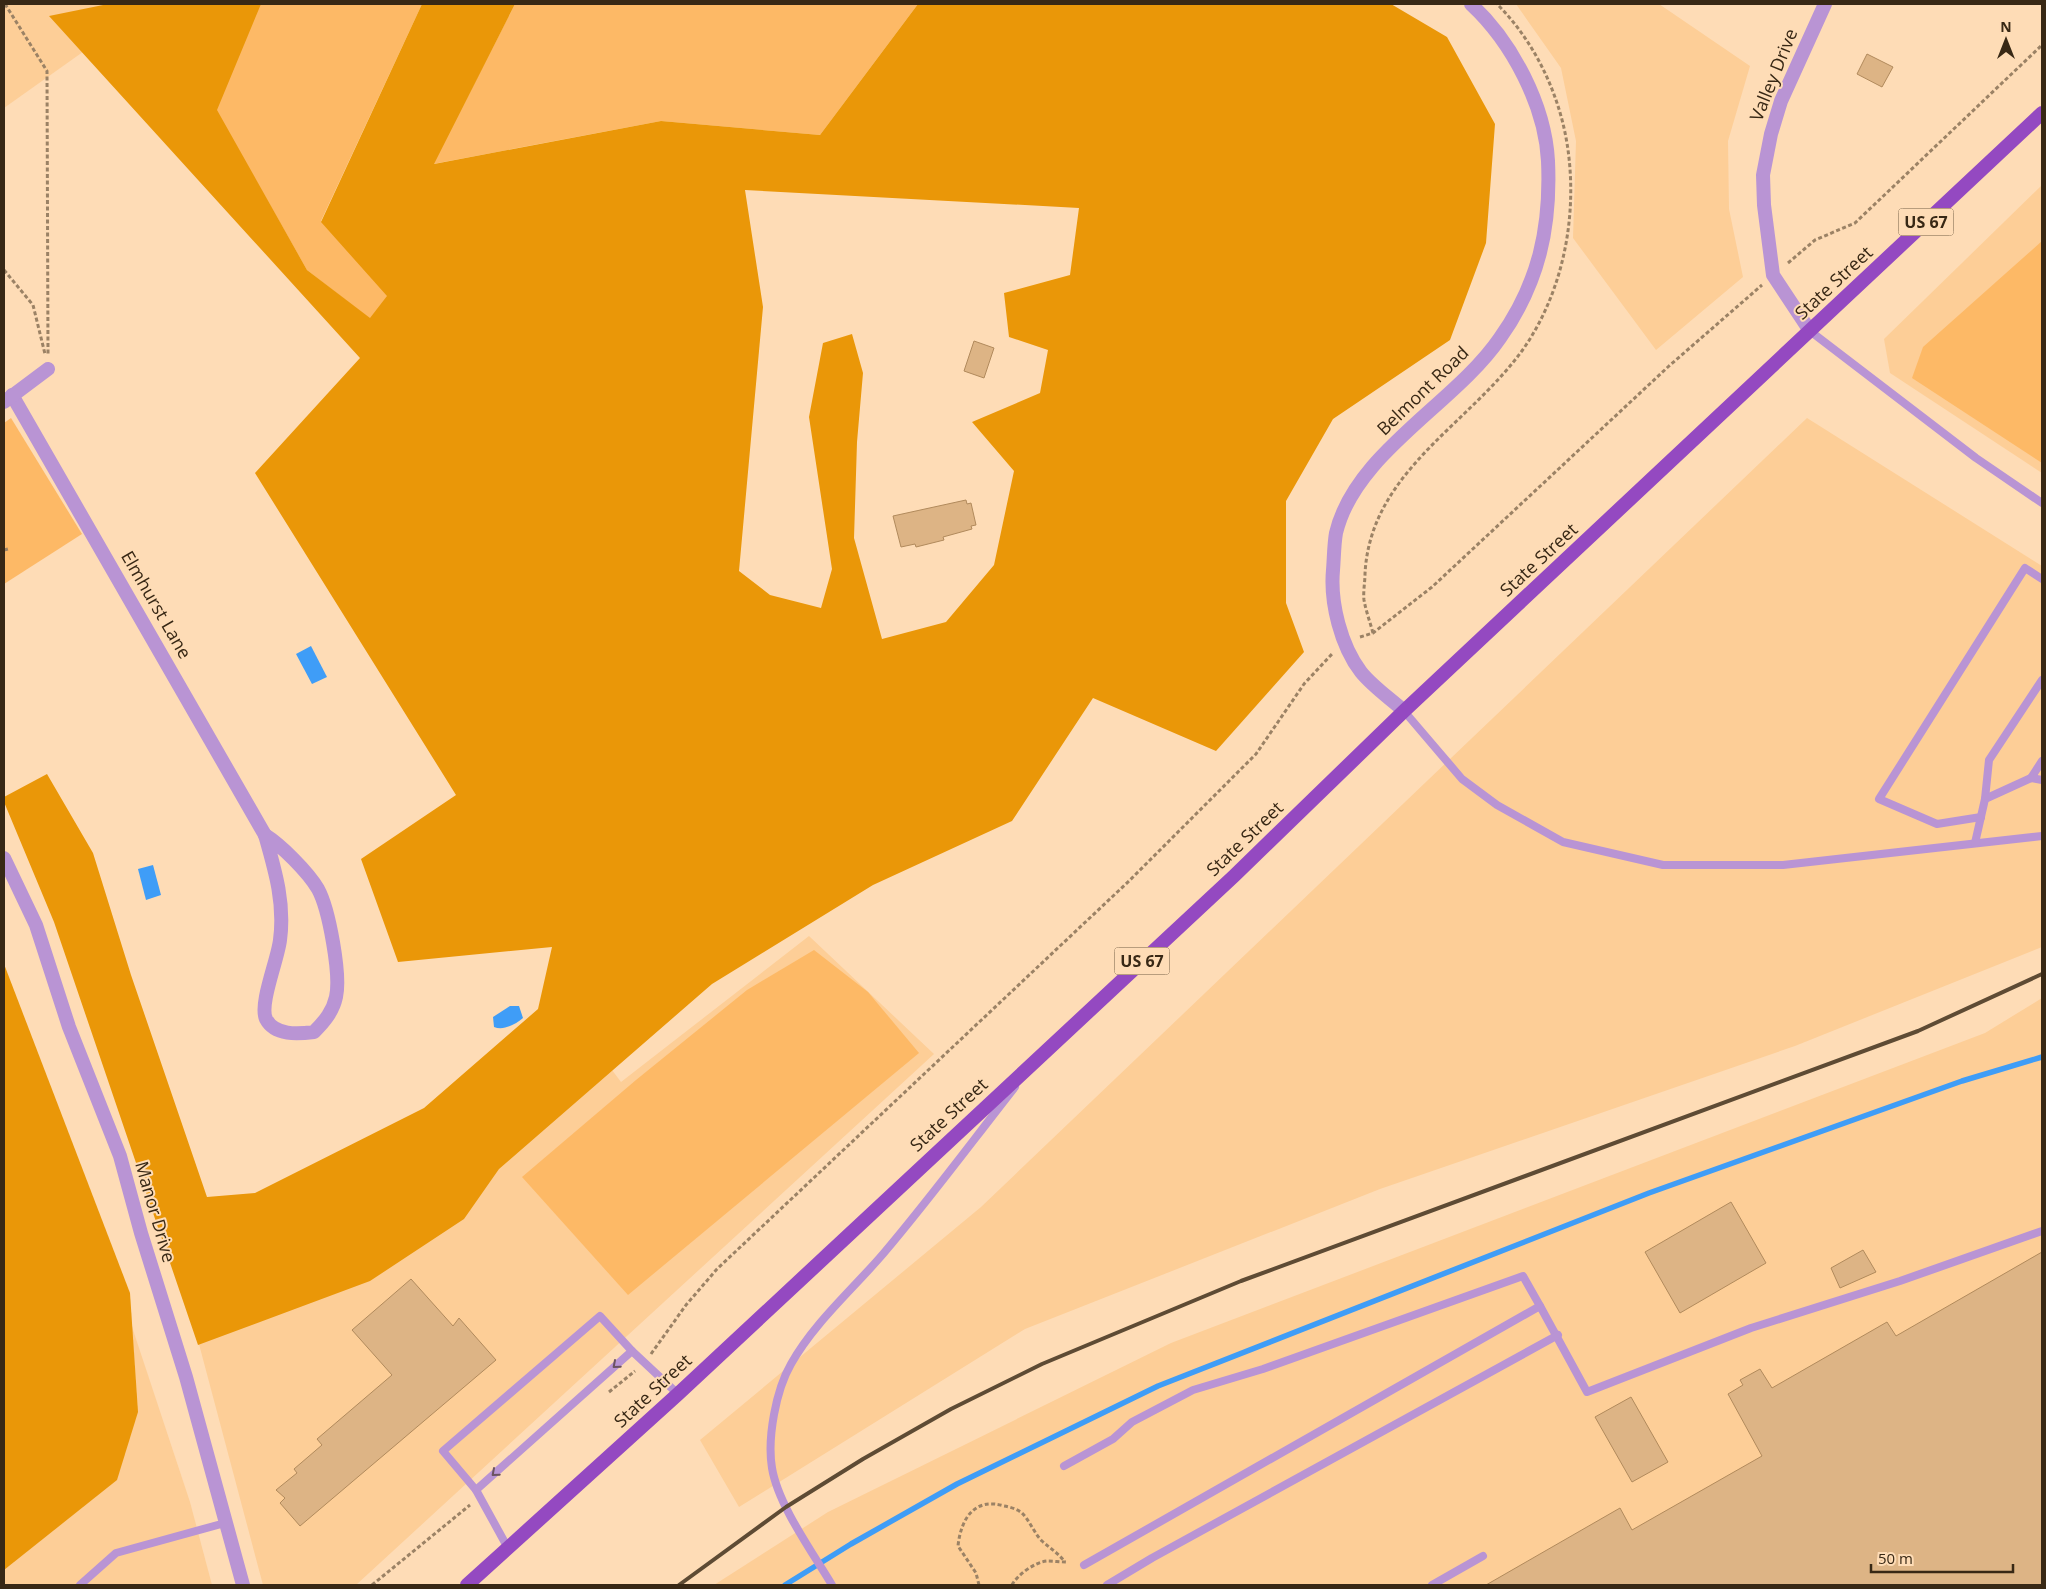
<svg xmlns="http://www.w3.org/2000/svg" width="2046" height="1589" viewBox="0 0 2046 1589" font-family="'Open Sans',sans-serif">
	<rect width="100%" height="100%" fill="#fedcb6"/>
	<g fill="#fdce97">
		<path d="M 4,4 L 119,4 L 125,22 L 4,108 Z"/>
		<path d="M 1516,4 L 1659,4 L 1750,66 L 1728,141 L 1729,209 L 1743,277 L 1656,350 L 1573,238 L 1576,141 L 1561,68 Z"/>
		<path d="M 2042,185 L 2042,473 L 1890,373 L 1884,339 Z"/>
		<path d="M 1807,418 L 2042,566 L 2042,947 L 1795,1046 L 1380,1189 L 1025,1329 L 739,1507 L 700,1440 L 981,1207 Z"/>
		<path d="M 809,936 L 934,1054 L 356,1585 L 263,1585 L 170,1235 L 606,1062 L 621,1082 Z"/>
		<path d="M 2042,998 L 2042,1585 L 714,1585 L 828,1512 L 1171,1343 L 1985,1033 Z"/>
		<path d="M 94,1212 L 190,1502 L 212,1585 L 4,1585 L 4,1285 Z"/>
	</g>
	<g fill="#fdb966">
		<path d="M 260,4 L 422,4 L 321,221 L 388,296 L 370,319 L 307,270 L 216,110 Z"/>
		<path d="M 515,4 L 918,4 L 820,135 L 661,121 L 433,164 Z"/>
		<path d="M 2042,241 L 2042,463 L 1912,378 L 1923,347 Z"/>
		<path d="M 11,418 L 82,534 L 4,584 L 4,423 Z"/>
		<path d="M 814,950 L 868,992 L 919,1053 L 628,1295 L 522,1177 L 636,1080 L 747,990 Z"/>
	</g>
	<g fill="#ea9708" fill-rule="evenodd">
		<path d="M 108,4 L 261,4 L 217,110 L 307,270 L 370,318 L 387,296 L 321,222 L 422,4 L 515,4 L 434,164 L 661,121 L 820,135 L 918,4 L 1391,4 L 1447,37 L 1495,124 L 1486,243 L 1450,340 L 1333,419 L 1286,501 L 1286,603 L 1304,652 L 1216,751 L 1093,698 L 1012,821 L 873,885 L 712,984 L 499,1169 L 464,1219 L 370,1281 L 198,1345 L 54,922 L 4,802 L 4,797 L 47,774 L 93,853 L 131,975 L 207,1197 L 255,1193 L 424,1108 L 538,1009 L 552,947 L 398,962 L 361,859 L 456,795 L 255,473 L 360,358 L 49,16 ZM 745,190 L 1079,208 L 1070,275 L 1004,293 L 1009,337 L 1048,350 L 1040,393 L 972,422 L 1014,471 L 994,565 L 946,622 L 882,639 L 854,538 L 857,442 L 863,373 L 852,334 L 823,343 L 809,417 L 832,569 L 821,608 L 770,595 L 739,571 L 763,307 Z"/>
		<path d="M 4,964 L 130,1293 L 138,1412 L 117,1480 L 4,1570 Z"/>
	</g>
	<g fill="#3f9df7">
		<path d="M 311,646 L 327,677 L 312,684 L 296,654 Z"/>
		<path d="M 153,865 L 161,895 L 146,900 L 138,869 Z"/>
		<path d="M 510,1006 L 519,1006 L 523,1018 C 516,1024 504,1031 494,1027 L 493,1017 Z"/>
	</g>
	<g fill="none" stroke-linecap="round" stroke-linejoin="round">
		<path stroke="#3f9df7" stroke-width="5.5" d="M 785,1585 L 851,1544 L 957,1484 L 1158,1386 L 1649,1193 L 1962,1081 L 2042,1057"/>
	</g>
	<g fill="#ddb485" stroke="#b18a5c">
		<path d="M 1867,54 L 1893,67 L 1882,87 L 1857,74 Z"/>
		<path d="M 974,341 L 994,348 L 984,378 L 964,371 Z"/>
		<path d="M 966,500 L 967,504 L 971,503 L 976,525 L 971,526 L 972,529 L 943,537 L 944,540 L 916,547 L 915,544 L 901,547 L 893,516 Z"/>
		<path d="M 1731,1202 L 1766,1263 L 1680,1313 L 1645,1252 Z"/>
		<path d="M 1863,1250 L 1876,1272 L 1840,1288 L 1831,1268 Z"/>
		<path d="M 2042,1252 L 2042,1585 L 1486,1585 L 1620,1508 L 1632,1530 L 1762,1456 L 1728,1394 L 1743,1385 L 1740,1380 L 1760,1369 L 1772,1388 L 1887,1322 L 1896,1336 Z"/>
		<path d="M 411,1279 L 453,1326 L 459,1318 L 496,1360 L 300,1526 L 280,1503 L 285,1498 L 276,1490 L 297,1473 L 294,1469 L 322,1445 L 317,1439 L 392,1375 L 352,1330 Z"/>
		<path d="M 1631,1397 L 1668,1462 L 1632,1482 L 1595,1417 Z"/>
	</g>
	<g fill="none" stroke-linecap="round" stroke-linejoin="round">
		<g stroke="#9b8265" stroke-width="3" stroke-dasharray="4 2.5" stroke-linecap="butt">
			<path d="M 5,4 L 47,71 L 48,354"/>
			<path d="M 1788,263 L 1815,240 L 1855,223 L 2042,45"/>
			<path d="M 4,270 L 33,305 L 45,354"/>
			<path d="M 4,550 L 8,549"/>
			<path d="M 1373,633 C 1370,622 1366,611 1364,600 C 1363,592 1365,582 1365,574 C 1370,470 1473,423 1526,345 C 1562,291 1576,222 1569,158 C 1563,101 1537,44 1497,4"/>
			<path d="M 1360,637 L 1373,633 L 1432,587 L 1669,366 L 1762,285"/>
			<path d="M 651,1354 L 686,1305 L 717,1269 L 1129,881 L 1256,754 L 1304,684 L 1332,654"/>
			<path d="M 609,1392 L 635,1371"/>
			<path d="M 372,1585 L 470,1505"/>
			<path d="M 979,1585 L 976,1573 L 958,1546 C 961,1518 975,1497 1004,1506 C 1010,1507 1017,1509 1022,1513 C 1030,1521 1034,1533 1042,1541 C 1051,1549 1058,1553 1065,1562"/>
			<path d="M 1012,1585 C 1017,1575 1035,1562 1047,1561 C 1053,1561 1060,1562 1066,1562"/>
		</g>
		<g stroke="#b994d4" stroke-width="8">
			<path d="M 1810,331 L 1976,458 L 2042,503"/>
			<path d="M 1404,711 L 1462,779 L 1497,805 L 1563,842 L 1663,865 L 1783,865 L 2042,836"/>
			<path d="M 2031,778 L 2042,761"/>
			<path d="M 1985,799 L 1989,760 L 2042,680"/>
			<path d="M 1981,817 L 1937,824 L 1879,799 L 2025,568 L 2042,579"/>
			<path d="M 1975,843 L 1985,799 L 2031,778 L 2042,780"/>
			<path d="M 1064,1466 L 1113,1439 L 1132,1422 L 1193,1390 L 1263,1369 L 1523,1276 L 1540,1306"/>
			<path d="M 476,1490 L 443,1451 L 600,1316 L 632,1351"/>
			<path d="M 509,1550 L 476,1490 L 632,1351 L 678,1394"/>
			<path d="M 1084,1565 L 1540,1306 L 1587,1392 L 1751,1328 L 1900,1281 L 2042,1231"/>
			<path d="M 80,1585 L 116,1553 L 225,1523"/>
			<path d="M 832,1585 C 813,1553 778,1505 772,1468 C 767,1438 776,1390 791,1364 C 814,1323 852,1290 883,1254 C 929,1200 971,1143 1015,1087"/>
			<path d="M 1107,1585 L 1152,1558 L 1558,1335"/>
			<path d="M 1432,1585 L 1483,1556"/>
		</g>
		<g stroke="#b994d4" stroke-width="14">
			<path d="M 12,395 L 265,835"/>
			<path d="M 4,402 L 48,369"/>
			<path d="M 1404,711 C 1391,699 1373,687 1361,672 C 1341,646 1330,603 1333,570 C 1334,558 1334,544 1336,533 C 1355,453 1455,404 1500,338 C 1539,283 1551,227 1548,161 C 1545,105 1512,42 1471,4"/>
			<path d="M 265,835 C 281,845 308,872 318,889 C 329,909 341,975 336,997 C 333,1011 325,1021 314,1032 C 298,1034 275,1036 266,1019 C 259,1004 278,959 280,940 C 285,903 275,870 265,835 Z"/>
			<path d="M 4,858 L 36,925 L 69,1027 L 120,1156 L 141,1233 L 186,1377 L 243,1585"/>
		</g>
		<path stroke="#b994d4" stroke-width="14" d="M 1810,331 L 1773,275 L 1764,205 L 1763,175 L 1771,134 L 1781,101 L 1825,4"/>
		<path stroke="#9449c1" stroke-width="14" d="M 467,1585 L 678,1394 L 1234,876 L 1404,711 L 2042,113"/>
		<path stroke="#5e4b34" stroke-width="4" d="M 679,1585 L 786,1507 L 863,1459 L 951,1409 L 1042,1364 L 1241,1281 L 1918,1031 L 2042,974"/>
	</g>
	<defs><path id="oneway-chevron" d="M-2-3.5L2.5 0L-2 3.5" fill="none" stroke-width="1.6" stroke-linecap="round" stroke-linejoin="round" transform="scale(1.25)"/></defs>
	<g stroke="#6c5361">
		<use href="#oneway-chevron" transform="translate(616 1365) rotate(139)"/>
		<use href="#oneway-chevron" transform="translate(495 1473) rotate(139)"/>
	</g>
	<g text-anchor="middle" stroke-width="4" stroke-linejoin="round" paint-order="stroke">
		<g fill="#fedcb6" stroke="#735e45" stroke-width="1">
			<rect x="1898.5" y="208.5" width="55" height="27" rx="4"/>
			<rect x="1114.5" y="947.5" width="55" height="27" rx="4"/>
		</g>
		<g font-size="16" font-weight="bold" fill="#382815">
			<text x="1926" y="228">US 67</text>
			<text x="1142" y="967">US 67</text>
		</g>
		<g font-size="18" fill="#382815" stroke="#fedcb6">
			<text transform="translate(1774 75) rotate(-68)" y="6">Valley Drive</text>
			<text transform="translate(1834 283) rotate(-43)" y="6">State Street</text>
			<text transform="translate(1423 391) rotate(-44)" y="6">Belmont Road</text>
			<text transform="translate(1539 560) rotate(-43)" y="6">State Street</text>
			<text transform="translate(156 605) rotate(60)" y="6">Elmhurst Lane</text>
			<text transform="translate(1245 839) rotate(-44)" y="6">State Street</text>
			<text transform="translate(949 1115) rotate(-43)" y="6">State Street</text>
			<text transform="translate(155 1212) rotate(74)" y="6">Manor Drive</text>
			<text transform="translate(653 1391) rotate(-43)" y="6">State Street</text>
		</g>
	</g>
	<rect width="2046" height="1589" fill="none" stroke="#382815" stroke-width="10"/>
	<g transform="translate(2006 40)" stroke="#fedcb6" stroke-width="4" paint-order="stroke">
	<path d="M0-4L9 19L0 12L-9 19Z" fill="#382815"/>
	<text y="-8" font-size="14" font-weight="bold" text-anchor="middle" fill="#382815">N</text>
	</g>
	<path d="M1871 1564v8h142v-8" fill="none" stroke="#382815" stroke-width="2.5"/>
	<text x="1878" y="1564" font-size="15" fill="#382815" stroke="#fedcb6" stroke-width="4" paint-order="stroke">50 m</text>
</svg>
